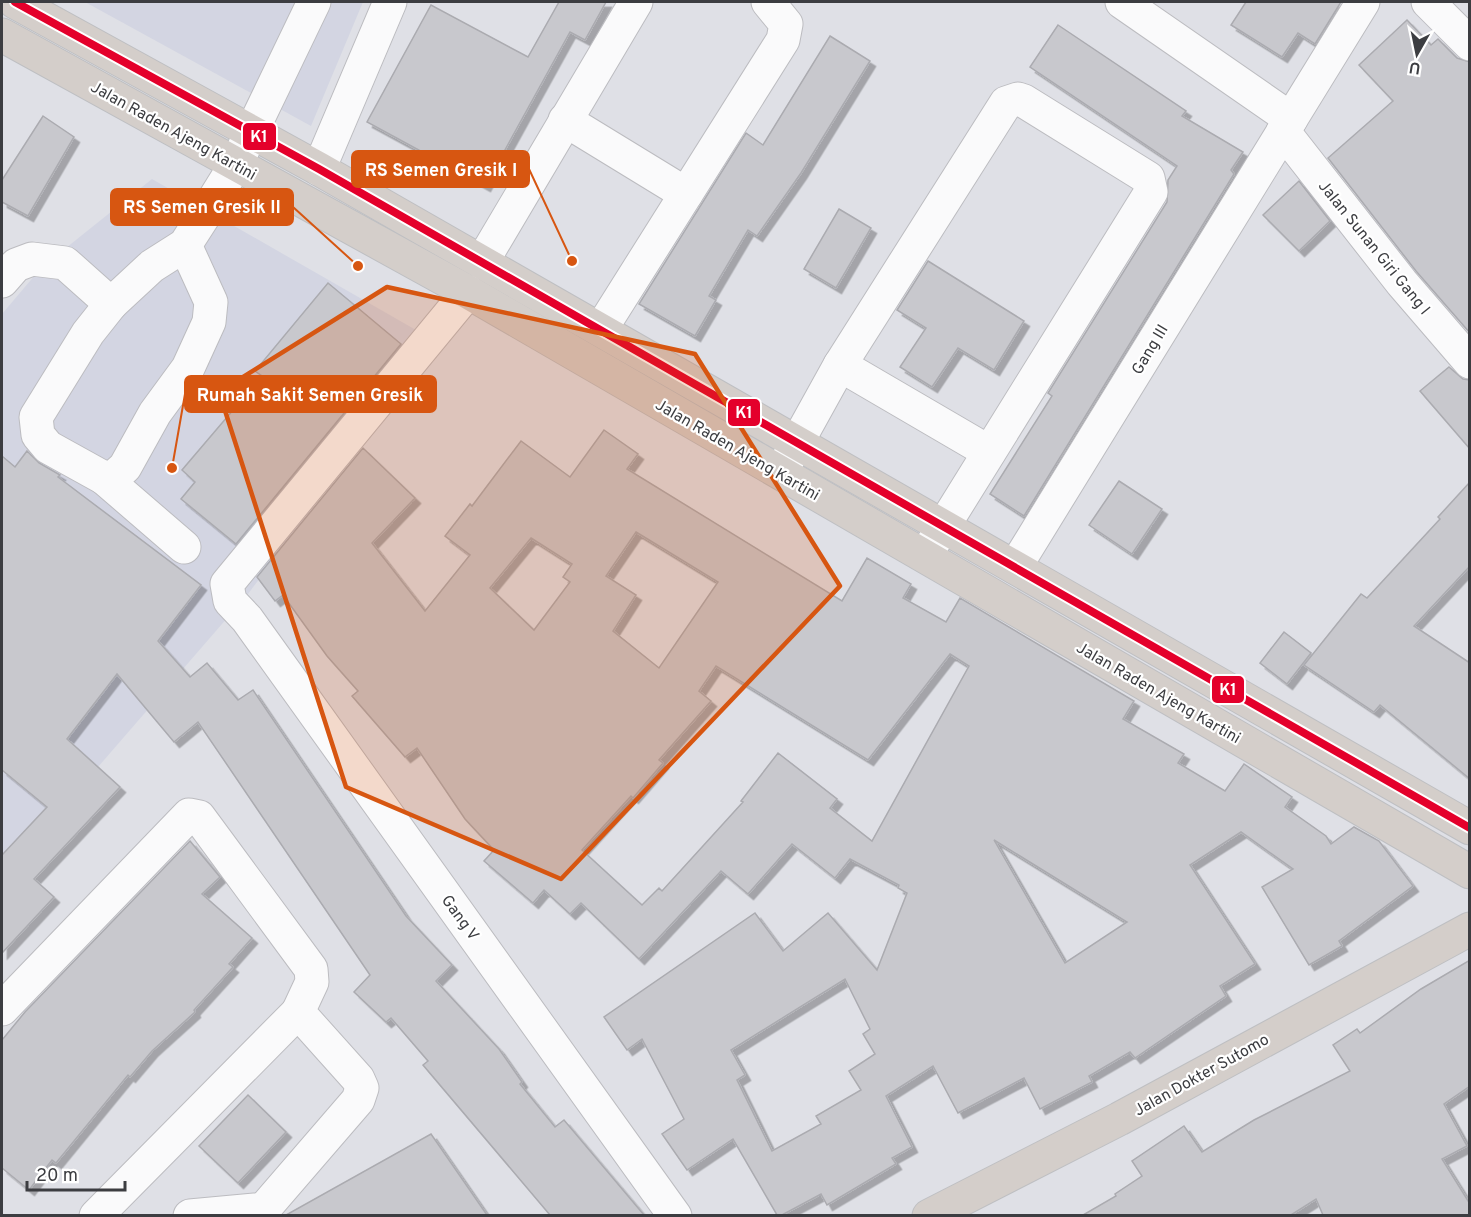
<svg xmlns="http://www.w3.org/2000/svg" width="1471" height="1217" viewBox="0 0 1471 1217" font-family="Overpass,sans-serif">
	<defs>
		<filter id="shadow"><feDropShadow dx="5.5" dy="5.5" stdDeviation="0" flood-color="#0004"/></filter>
	</defs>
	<rect width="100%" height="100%" fill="#dfe0e6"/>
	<g fill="#d3d5e2">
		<path d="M 85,2 L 363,2 L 311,126 Z"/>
		<path d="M 152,179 L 437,342 L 248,594 L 85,782 L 2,872 L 2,314 L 41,268 Z"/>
	</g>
	<g fill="#c8c8cd" stroke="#ababb0" stroke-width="1.5" fill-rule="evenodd" filter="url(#shadow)">
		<path d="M 559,2 L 606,2 L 585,40 L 570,32 L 485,186 L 367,122 L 431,5 L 528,57 Z"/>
		<path d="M 1246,2 L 1341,2 L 1315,44 L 1298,33 L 1282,57 L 1231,25 Z"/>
		<path d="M 1407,20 L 1431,45 L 1438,39 L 1457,58 L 1470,62 L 1470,333 L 1416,271 L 1328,158 L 1393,101 L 1359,65 Z"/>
		<path d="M 1058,25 L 1186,111 L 1182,116 L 1243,152 L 1231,170 L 1234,174 L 1024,516 L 990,494 L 1052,396 L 1048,393 L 1167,202 L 1168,180 L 1177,166 L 1030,67 Z"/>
		<path d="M 830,36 L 870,61 L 801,173 L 757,236 L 748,230 L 709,296 L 716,300 L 695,336 L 639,304 L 746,133 L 763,145 Z"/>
		<path d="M 43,116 L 74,137 L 28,216 L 2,202 L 2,180 Z"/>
		<path d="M 1299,181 L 1330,221 L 1299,251 L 1263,215 Z"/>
		<path d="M 839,209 L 871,228 L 836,288 L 804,269 Z"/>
		<path d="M 928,261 L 1024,321 L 994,370 L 958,348 L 932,387 L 900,367 L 926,328 L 897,310 Z"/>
		<path d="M 328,283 L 401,344 L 236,544 L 181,499 L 195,482 L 182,470 L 262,376 L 255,371 Z"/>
		<path d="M 1449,367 L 1463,379 L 1470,380 L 1470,449 L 1420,391 Z"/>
		<path d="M 604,430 L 638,454 L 627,469 L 842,601 L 867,558 L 911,584 L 903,598 L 946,622 L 960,598 L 1134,701 L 1123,719 L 1184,754 L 1178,763 L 1225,791 L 1244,764 L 1292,797 L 1285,807 L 1326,836 L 1331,844 L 1354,827 L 1379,841 L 1413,886 L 1339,941 L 1342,946 L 1309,965 L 1262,887 L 1293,869 L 1241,832 L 1190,865 L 1255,964 L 1220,986 L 1226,996 L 1135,1058 L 1130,1052 L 1089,1076 L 1092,1082 L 1040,1109 L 1024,1078 L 958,1113 L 933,1066 L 886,1096 L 912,1147 L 892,1158 L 896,1164 L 827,1205 L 821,1194 L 782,1215 L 777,1215 L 733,1139 L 687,1170 L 662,1134 L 684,1119 L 642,1039 L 627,1050 L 604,1017 L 755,913 L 783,951 L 828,913 L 877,970 L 907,893 L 898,888 L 899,885 L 850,859 L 835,878 L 792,844 L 748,894 L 721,871 L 639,959 L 581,903 L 570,914 L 544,890 L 533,903 L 484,861 L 494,850 L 465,819 L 417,748 L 405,757 L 352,696 L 358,691 L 327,656 L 283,595 L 275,601 L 257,577 L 363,448 L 415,498 L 372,543 L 425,611 L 470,555 L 445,536 L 470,504 L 472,506 L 521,441 L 570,477 ZM 636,532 L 718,582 L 659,668 L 613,631 L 636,595 L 606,576 ZM 531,538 L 572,564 L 563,577 L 570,582 L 534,630 L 490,588 ZM 950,654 L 969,666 L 872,841 L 830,808 L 837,799 L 778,753 L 741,801 L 743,802 L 662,891 L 659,888 L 642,905 L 582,850 L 631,796 L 633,798 L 663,763 L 659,760 L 711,701 L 699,691 L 716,666 L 868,760 ZM 994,840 L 1127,922 L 1065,963 ZM 845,979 L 870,1029 L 863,1034 L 875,1054 L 849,1071 L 861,1090 L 816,1116 L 821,1124 L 772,1151 L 737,1080 L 745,1075 L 731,1050 Z"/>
		<path d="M 27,451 L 39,463 L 60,475 L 58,477 L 201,585 L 158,641 L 190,677 L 207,663 L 238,700 L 253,690 L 406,916 L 452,965 L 436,981 L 499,1049 L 522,1082 L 520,1084 L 555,1127 L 564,1120 L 644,1215 L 550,1215 L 423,1065 L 428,1061 L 391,1018 L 386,1022 L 354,992 L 370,975 L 198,722 L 174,742 L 117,674 L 67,739 L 120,787 L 34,879 L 54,897 L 2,953 L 2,855 L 47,807 L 2,770 L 2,456 L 15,467 Z"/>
		<path d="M 1119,481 L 1162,509 L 1132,554 L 1089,525 Z"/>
		<path d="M 1470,482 L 1470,566 L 1414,626 L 1470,663 L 1470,779 L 1380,705 L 1374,712 L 1304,665 L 1361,594 L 1367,598 L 1440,519 L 1438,517 Z"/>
		<path d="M 1284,632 L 1311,653 L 1287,684 L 1260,663 Z"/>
		<path d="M 190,841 L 220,877 L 202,894 L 252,938 L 229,964 L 233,967 L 194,1010 L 195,1012 L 152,1051 L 130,1077 L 128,1075 L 56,1163 L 52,1160 L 29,1190 L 2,1168 L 2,1040 L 25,1012 Z"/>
		<path d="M 1470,960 L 1470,1086 L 1444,1104 L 1467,1146 L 1442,1159 L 1470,1204 L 1470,1215 L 1323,1215 L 1316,1199 L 1291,1215 L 1083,1215 L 1116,1196 L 1115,1194 L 1142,1176 L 1132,1161 L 1184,1126 L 1202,1152 L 1254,1120 L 1350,1071 L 1333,1045 L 1357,1029 L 1360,1033 L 1421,989 Z"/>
		<path d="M 248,1095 L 286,1132 L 238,1183 L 199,1146 Z"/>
		<path d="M 431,1134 L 487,1215 L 286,1215 Z"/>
	</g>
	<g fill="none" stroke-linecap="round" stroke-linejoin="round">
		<g stroke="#bcbcc0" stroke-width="35">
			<g id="minor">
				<path d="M 1122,2 L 1291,119"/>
				<path d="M 1428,2 L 1470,44"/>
				<path d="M 565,120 L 686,194"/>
				<path d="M 1283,131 L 1402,283 L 1470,362"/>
				<path d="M 319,169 L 390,2"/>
				<path d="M 482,262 L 636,2"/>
				<path d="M 2,281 L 16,265 L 32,259 L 65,263 L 111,304"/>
				<path d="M 468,292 L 227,584 L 230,601 L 247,619 L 675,1216"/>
				<path d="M 601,329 L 783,40 L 786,24 L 768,2"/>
				<path d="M 840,365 L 989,452"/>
				<path d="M 783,468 L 840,365 L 1006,103 L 1018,99 L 1024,101 L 1148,178 L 1151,192 L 928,551"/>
				<path d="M 104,478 L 48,447 L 38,435 L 36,417 L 88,333 L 111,304 L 152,266 L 185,245 L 205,214 L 236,164 L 314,2"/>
				<path d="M 184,547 L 104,478 L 115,476 L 125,467 L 155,413 L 188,368 L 209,322 L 211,302 L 185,245"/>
				<path d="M 1015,567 L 1363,2"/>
				<path d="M 2,1009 L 189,815 L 199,817 L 311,969 L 312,982 L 298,1012 L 358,1079 L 362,1088 L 358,1100 L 264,1209 L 190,1216"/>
				<path d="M 96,1216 L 298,1012"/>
			</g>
		</g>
		<g stroke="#bebfc2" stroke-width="35">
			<g id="highway">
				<path d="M 15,2 L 319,169 L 1470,828"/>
				<path d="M 2,35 L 468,292 L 1470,872"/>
				<path d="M 929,1216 L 1119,1119 L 1470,929"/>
			</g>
		</g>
		<use href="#minor" stroke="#fafafb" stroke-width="33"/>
		<use href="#highway" stroke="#d4ceca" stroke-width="33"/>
		<g stroke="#fff" stroke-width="12">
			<path id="bus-1" d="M 15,2 L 319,169 L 1470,828"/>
		</g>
		<use href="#bus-1" stroke="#e4002b" stroke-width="8"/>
	</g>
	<path fill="#d75611" fill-opacity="0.2" stroke="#d75611" stroke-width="4.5" stroke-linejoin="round" d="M 387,287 L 695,354 L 840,586 L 561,879 L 346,787 L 219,392 Z"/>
	<g text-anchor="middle" stroke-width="4.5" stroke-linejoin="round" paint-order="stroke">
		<g font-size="16" fill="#3c3d41" stroke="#fff">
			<text transform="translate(174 130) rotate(29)" y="6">Jalan Raden Ajeng Kartini</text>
			<text transform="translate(1375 247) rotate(51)" y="6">Jalan Sunan Giri Gang I</text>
			<text transform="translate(1149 349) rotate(-59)" y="6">Gang III</text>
			<text transform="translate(738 449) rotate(30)" y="6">Jalan Raden Ajeng Kartini</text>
			<text transform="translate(1159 692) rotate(30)" y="6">Jalan Raden Ajeng Kartini</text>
			<text transform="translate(461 917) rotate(54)" y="6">Gang V</text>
			<text transform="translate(1201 1074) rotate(-29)" y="6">Jalan Dokter Sutomo</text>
		</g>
	</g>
	<path fill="none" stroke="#d75611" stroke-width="2" d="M572 261L529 169M358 266L293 207M172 468L185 394"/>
	<g fill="#d75611" stroke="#fff" stroke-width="2">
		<circle cx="572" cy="261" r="6"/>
		<circle cx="358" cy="266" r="6"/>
		<circle cx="172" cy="468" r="6"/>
	</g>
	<g fill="#d75611" stroke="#d75611" stroke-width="2">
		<rect x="352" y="151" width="177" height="36" rx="6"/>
		<rect x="111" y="189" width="182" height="36" rx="6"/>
		<rect x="185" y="376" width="251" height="36" rx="6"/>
	</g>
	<g font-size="18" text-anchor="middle" font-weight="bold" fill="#fff">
		<text x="441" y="176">RS Semen Gresik I</text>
		<text x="202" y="213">RS Semen Gresik II</text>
		<text x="310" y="401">Rumah Sakit Semen Gresik</text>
	</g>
	<g stroke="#fff" stroke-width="2">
		<rect x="242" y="122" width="35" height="29" rx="6" fill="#e4002b"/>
		<rect x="727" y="398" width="34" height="29" rx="6" fill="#e4002b"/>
		<rect x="1211" y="675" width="34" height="29" rx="6" fill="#e4002b"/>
	</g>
	<g font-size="16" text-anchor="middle" font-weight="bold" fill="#fff">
		<text x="259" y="142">K1</text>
		<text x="744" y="418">K1</text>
		<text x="1228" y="695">K1</text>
	</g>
	<rect width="1471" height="1217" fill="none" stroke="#3c3d41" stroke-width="6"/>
	<g transform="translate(1417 54) rotate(189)" stroke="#ffffff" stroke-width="4.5" paint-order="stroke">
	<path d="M0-4.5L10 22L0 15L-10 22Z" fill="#3c3d41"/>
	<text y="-9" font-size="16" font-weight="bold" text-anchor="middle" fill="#3c3d41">U</text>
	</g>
	<path d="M27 1181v9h98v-9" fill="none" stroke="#3c3d41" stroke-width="3"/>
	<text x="36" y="1181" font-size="18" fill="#3c3d41" stroke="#ffffff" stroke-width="4.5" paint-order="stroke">20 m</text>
</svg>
